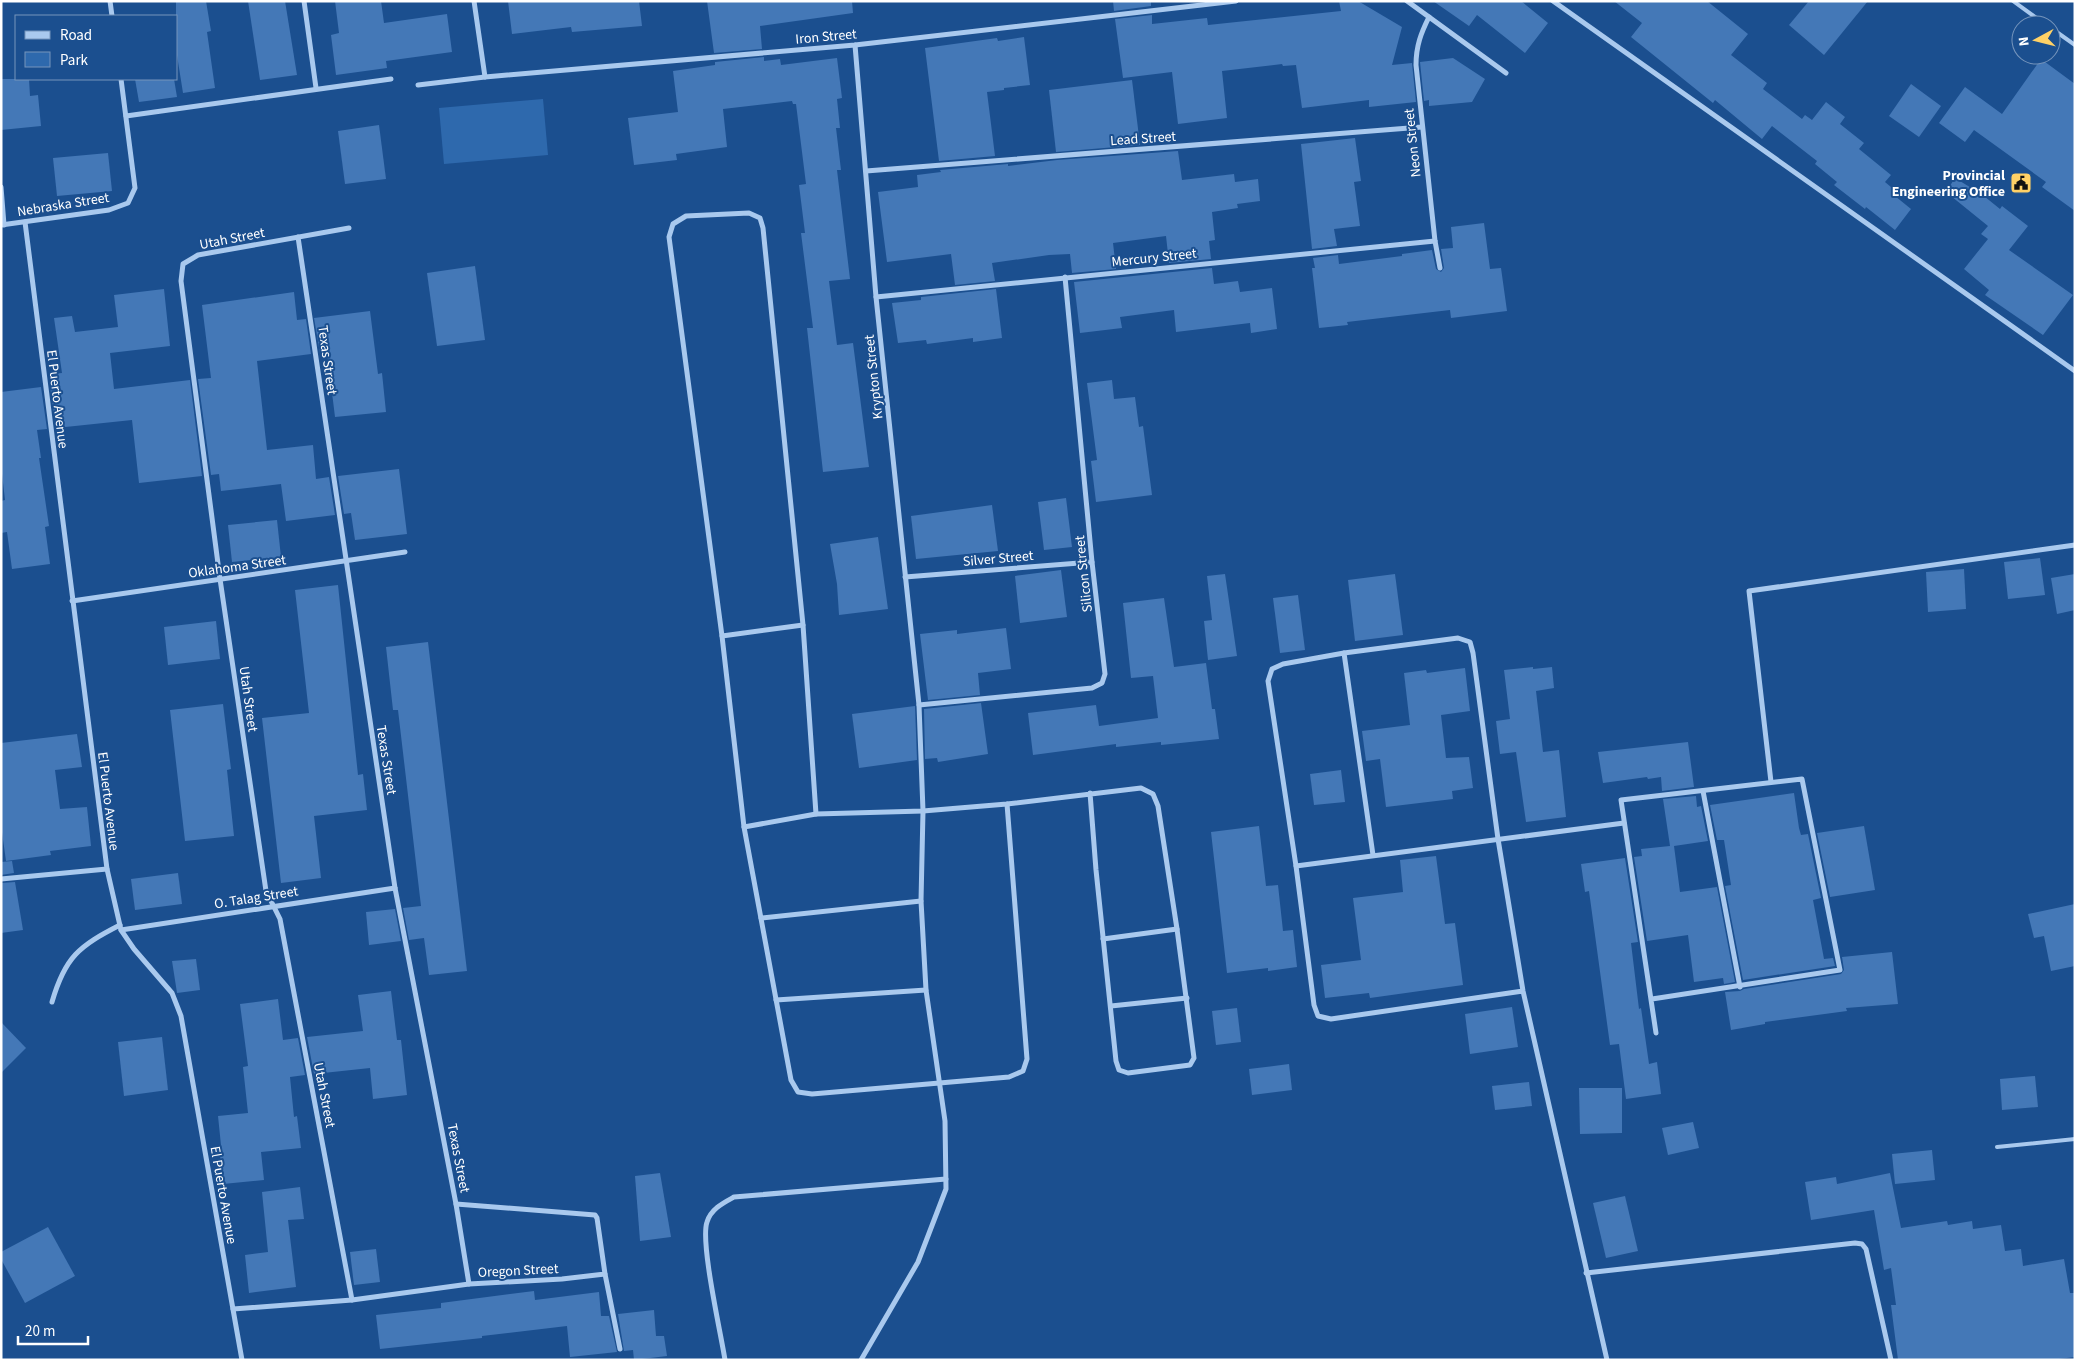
<svg xmlns="http://www.w3.org/2000/svg" width="2076" height="1361" viewBox="0 0 2076 1361" font-family="'Source Sans 3',sans-serif">
	<rect width="100%" height="100%" fill="#1b4f8f"/>
	<path fill="#2e69ad" d="M 543,99 L 548,155 L 444,164 L 439,108 Z"/>
	<g fill="#4478b7">
		<path d="M 176,1 L 206,1 L 211,31 L 207,32 L 215,88 L 183,93 L 176,49 Z"/>
		<path d="M 248,1 L 285,1 L 297,75 L 260,80 Z"/>
		<path d="M 335,1 L 381,1 L 384,23 L 447,14 L 452,52 L 386,61 L 387,68 L 336,75 L 331,35 L 339,33 Z"/>
		<path d="M 508,1 L 639,1 L 642,26 L 572,32 L 571,27 L 512,34 Z"/>
		<path d="M 707,1 L 852,1 L 853,13 L 760,26 L 762,49 L 714,53 Z"/>
		<path d="M 1113,1 L 1151,1 L 1151,6 L 1114,11 Z"/>
		<path d="M 1339,1 L 1358,1 L 1402,27 L 1392,65 L 1412,63 L 1416,102 L 1369,107 L 1369,100 L 1302,108 L 1296,65 L 1283,66 L 1282,64 L 1222,71 L 1227,118 L 1178,124 L 1172,72 L 1123,78 L 1115,19 L 1152,15 L 1152,24 L 1207,18 L 1208,25 L 1341,11 Z"/>
		<path d="M 1433,1 L 1521,1 L 1548,23 L 1525,53 L 1477,15 L 1469,26 Z"/>
		<path d="M 1614,1 L 1707,1 L 1748,34 L 1731,55 L 1767,83 L 1763,89 L 1802,119 L 1805,115 L 1812,120 L 1826,102 L 1845,117 L 1840,124 L 1864,143 L 1859,149 L 1891,175 L 1885,182 L 1898,193 L 1895,196 L 1911,209 L 1895,230 L 1866,207 L 1865,209 L 1834,185 L 1837,182 L 1815,164 L 1817,161 L 1772,126 L 1762,139 L 1715,100 L 1713,103 L 1631,37 L 1642,23 Z"/>
		<path d="M 1809,1 L 1868,1 L 1824,55 L 1789,25 Z"/>
		<path d="M 1024,37 L 1030,85 L 1004,88 L 1004,90 L 987,92 L 995,156 L 939,161 L 925,48 L 997,38 L 998,41 Z"/>
		<path d="M 764,57 L 764,61 L 780,59 L 781,65 L 837,58 L 842,98 L 837,99 L 840,128 L 836,128 L 841,170 L 837,170 L 850,279 L 829,281 L 837,345 L 853,343 L 869,467 L 823,472 L 807,328 L 813,328 L 801,233 L 805,233 L 799,185 L 806,184 L 796,104 L 793,104 L 792,101 L 723,109 L 727,147 L 676,154 L 677,160 L 634,165 L 628,118 L 678,112 L 673,71 L 715,65 L 715,62 Z"/>
		<path d="M 1453,58 L 1485,79 L 1472,102 L 1429,106 L 1429,100 L 1424,101 L 1420,62 Z"/>
		<path d="M 2041,59 L 2075,84 L 2075,211 L 2042,187 L 2046,182 L 1974,130 L 1965,142 L 1939,123 L 1965,87 L 2002,114 Z"/>
		<path d="M 1,79 L 29,79 L 30,96 L 38,95 L 41,126 L 1,130 Z"/>
		<path d="M 135,79 L 174,79 L 177,97 L 139,102 Z"/>
		<path d="M 1132,80 L 1140,145 L 1056,152 L 1049,90 Z"/>
		<path d="M 1911,84 L 1941,106 L 1919,137 L 1889,116 Z"/>
		<path d="M 379,125 L 386,179 L 345,184 L 338,131 Z"/>
		<path d="M 1355,138 L 1361,181 L 1354,182 L 1360,226 L 1334,229 L 1337,246 L 1312,249 L 1301,144 Z"/>
		<path d="M 1178,151 L 1182,180 L 1234,174 L 1235,182 L 1258,179 L 1260,201 L 1237,204 L 1238,208 L 1212,212 L 1215,240 L 1209,241 L 1211,259 L 1169,263 L 1166,236 L 1113,243 L 1116,269 L 1072,273 L 1070,254 L 1049,255 L 992,263 L 995,281 L 955,285 L 951,254 L 887,262 L 878,192 L 918,187 L 917,175 L 941,172 L 940,170 L 1008,164 L 1008,166 L 1057,160 Z"/>
		<path d="M 108,153 L 112,191 L 57,196 L 53,158 Z"/>
		<path d="M 1955,178 L 1973,189 L 1974,188 L 2000,209 L 2002,206 L 2028,226 L 2009,250 L 2073,295 L 2043,335 L 1985,295 L 1989,290 L 1964,269 L 1988,239 L 1981,234 L 1988,226 L 1946,192 Z"/>
		<path d="M 1484,223 L 1490,269 L 1501,268 L 1507,311 L 1451,318 L 1450,310 L 1347,322 L 1348,325 L 1319,328 L 1312,268 L 1315,268 L 1313,258 L 1338,255 L 1339,264 L 1402,256 L 1402,254 L 1432,250 L 1436,269 L 1441,272 L 1444,268 L 1441,249 L 1453,248 L 1451,227 Z"/>
		<path d="M 475,266 L 485,340 L 437,346 L 427,273 Z"/>
		<path d="M 1212,268 L 1214,284 L 1238,281 L 1240,292 L 1272,288 L 1277,329 L 1251,333 L 1250,323 L 1176,332 L 1174,310 L 1120,317 L 1122,328 L 1080,333 L 1074,282 Z"/>
		<path d="M 164,289 L 170,346 L 110,353 L 114,389 L 190,380 L 202,476 L 139,483 L 132,420 L 56,428 L 50,386 L 53,385 L 51,374 L 62,373 L 54,318 L 72,316 L 75,332 L 118,327 L 114,295 Z"/>
		<path d="M 996,289 L 1002,338 L 973,342 L 973,338 L 927,344 L 926,340 L 898,343 L 892,303 L 921,300 L 921,297 Z"/>
		<path d="M 294,292 L 297,320 L 306,319 L 311,354 L 257,361 L 267,450 L 313,445 L 316,479 L 329,477 L 335,515 L 286,521 L 281,484 L 221,491 L 219,474 L 211,475 L 198,379 L 211,378 L 202,305 Z"/>
		<path d="M 370,311 L 378,374 L 382,373 L 386,412 L 335,417 L 327,352 L 320,353 L 314,318 Z"/>
		<path d="M 1112,380 L 1114,399 L 1135,397 L 1139,427 L 1143,426 L 1152,495 L 1096,502 L 1091,461 L 1097,460 L 1087,383 Z"/>
		<path d="M 41,387 L 47,429 L 37,430 L 41,458 L 39,458 L 49,526 L 45,527 L 50,564 L 12,569 L 7,532 L 1,533 L 1,501 L 5,500 L 1,465 L 1,392 Z"/>
		<path d="M 399,469 L 407,534 L 355,540 L 351,513 L 344,514 L 338,476 Z"/>
		<path d="M 1066,498 L 1072,547 L 1044,550 L 1038,502 Z"/>
		<path d="M 992,505 L 998,551 L 916,559 L 911,516 Z"/>
		<path d="M 277,520 L 281,557 L 232,562 L 228,525 Z"/>
		<path d="M 878,537 L 888,609 L 839,615 L 837,584 L 830,544 Z"/>
		<path d="M 2040,558 L 2045,595 L 2008,599 L 2004,562 Z"/>
		<path d="M 1964,569 L 1966,609 L 1928,612 L 1926,572 Z"/>
		<path d="M 1061,570 L 1067,617 L 1020,623 L 1015,576 Z"/>
		<path d="M 1225,574 L 1237,656 L 1208,660 L 1204,621 L 1212,620 L 1207,576 Z"/>
		<path d="M 1395,574 L 1403,635 L 1355,641 L 1348,580 Z"/>
		<path d="M 2075,574 L 2075,610 L 2057,614 L 2051,578 Z"/>
		<path d="M 338,585 L 358,775 L 363,774 L 367,810 L 314,816 L 321,878 L 281,883 L 262,718 L 309,713 L 295,590 Z"/>
		<path d="M 1298,595 L 1305,650 L 1280,653 L 1273,598 Z"/>
		<path d="M 1164,598 L 1174,667 L 1206,663 L 1212,709 L 1215,709 L 1219,739 L 1161,745 L 1161,742 L 1116,747 L 1116,744 L 1033,755 L 1028,713 L 1096,705 L 1099,726 L 1158,718 L 1153,676 L 1131,678 L 1123,603 Z"/>
		<path d="M 216,621 L 220,659 L 168,665 L 164,627 Z"/>
		<path d="M 1006,628 L 1011,669 L 978,673 L 980,695 L 928,700 L 920,634 L 957,630 L 957,634 Z"/>
		<path d="M 428,642 L 467,971 L 429,975 L 424,938 L 409,940 L 403,908 L 421,906 L 398,710 L 393,710 L 386,647 Z"/>
		<path d="M 1533,667 L 1533,669 L 1552,667 L 1554,688 L 1536,691 L 1543,752 L 1559,750 L 1566,817 L 1526,822 L 1516,752 L 1500,754 L 1496,721 L 1510,719 L 1504,670 Z"/>
		<path d="M 1465,668 L 1470,711 L 1441,715 L 1446,758 L 1469,757 L 1473,788 L 1452,791 L 1453,799 L 1386,807 L 1380,759 L 1366,761 L 1362,731 L 1410,725 L 1404,673 L 1426,670 L 1427,673 Z"/>
		<path d="M 981,703 L 988,754 L 938,762 L 937,758 L 925,759 L 924,709 Z"/>
		<path d="M 223,704 L 231,769 L 227,770 L 234,836 L 185,841 L 170,710 Z"/>
		<path d="M 915,706 L 917,760 L 859,768 L 852,714 Z"/>
		<path d="M 77,734 L 82,767 L 55,770 L 60,809 L 87,807 L 91,846 L 50,851 L 51,855 L 6,861 L 1,825 L 1,743 Z"/>
		<path d="M 1688,742 L 1694,787 L 1662,791 L 1661,777 L 1648,779 L 1647,777 L 1603,783 L 1598,752 Z"/>
		<path d="M 1341,770 L 1345,802 L 1314,805 L 1310,774 Z"/>
		<path d="M 1794,793 L 1799,828 L 1801,835 L 1808,834 L 1821,898 L 1813,900 L 1824,959 L 1833,958 L 1835,966 L 1743,980 L 1725,886 L 1731,885 L 1724,840 L 1717,840 L 1710,805 Z"/>
		<path d="M 1696,796 L 1697,807 L 1701,806 L 1708,841 L 1674,846 L 1680,892 L 1717,887 L 1735,982 L 1724,984 L 1723,978 L 1694,982 L 1688,935 L 1647,941 L 1634,857 L 1642,856 L 1641,849 L 1670,846 L 1663,799 Z"/>
		<path d="M 1259,826 L 1266,886 L 1278,885 L 1283,931 L 1293,930 L 1297,967 L 1268,971 L 1268,968 L 1227,973 L 1211,832 Z"/>
		<path d="M 1864,826 L 1875,890 L 1830,897 L 1817,833 Z"/>
		<path d="M 1436,856 L 1445,924 L 1455,923 L 1463,985 L 1370,998 L 1369,993 L 1325,998 L 1321,965 L 1361,960 L 1353,898 L 1403,892 L 1400,860 Z"/>
		<path d="M 1625,858 L 1638,942 L 1631,943 L 1639,1009 L 1641,1008 L 1649,1064 L 1657,1062 L 1661,1094 L 1626,1099 L 1619,1044 L 1610,1045 L 1589,891 L 1585,892 L 1581,864 Z"/>
		<path d="M 12,861 L 14,873 L 1,875 L 1,862 Z"/>
		<path d="M 178,873 L 182,904 L 135,910 L 131,879 Z"/>
		<path d="M 15,882 L 23,930 L 1,933 L 1,883 Z"/>
		<path d="M 2075,904 L 2075,966 L 2051,971 L 2044,936 L 2034,938 L 2028,914 Z"/>
		<path d="M 395,909 L 401,941 L 369,945 L 366,912 Z"/>
		<path d="M 1892,952 L 1898,1004 L 1846,1008 L 1847,1011 L 1765,1022 L 1765,1024 L 1731,1030 L 1725,992 L 1740,991 L 1744,989 L 1841,974 L 1844,970 L 1842,957 Z"/>
		<path d="M 196,959 L 200,990 L 177,993 L 172,961 Z"/>
		<path d="M 391,991 L 397,1040 L 401,1040 L 407,1095 L 373,1099 L 370,1068 L 314,1074 L 307,1037 L 363,1031 L 358,995 Z"/>
		<path d="M 278,999 L 283,1040 L 298,1038 L 305,1075 L 290,1077 L 294,1117 L 297,1116 L 301,1148 L 261,1152 L 264,1180 L 223,1184 L 220,1155 L 222,1155 L 218,1116 L 248,1113 L 243,1067 L 248,1066 L 240,1004 Z"/>
		<path d="M 1512,1007 L 1518,1047 L 1470,1054 L 1465,1014 Z"/>
		<path d="M 1237,1008 L 1241,1042 L 1216,1045 L 1212,1011 Z"/>
		<path d="M 1,1022 L 26,1048 L 1,1073 Z"/>
		<path d="M 162,1037 L 168,1090 L 124,1096 L 118,1042 Z"/>
		<path d="M 1289,1064 L 1292,1090 L 1252,1095 L 1249,1069 Z"/>
		<path d="M 2035,1076 L 2038,1107 L 2002,1110 L 2000,1079 Z"/>
		<path d="M 1529,1082 L 1532,1106 L 1495,1110 L 1492,1086 Z"/>
		<path d="M 1579,1088 L 1622,1088 L 1622,1133 L 1580,1134 Z"/>
		<path d="M 1693,1122 L 1699,1148 L 1668,1155 L 1662,1128 Z"/>
		<path d="M 1932,1150 L 1935,1180 L 1895,1184 L 1892,1154 Z"/>
		<path d="M 660,1173 L 671,1237 L 640,1241 L 635,1176 Z"/>
		<path d="M 1890,1173 L 1901,1228 L 1947,1221 L 1948,1225 L 1972,1221 L 1973,1229 L 2001,1225 L 2005,1251 L 2021,1249 L 2023,1266 L 2064,1259 L 2070,1293 L 2075,1293 L 2075,1357 L 2051,1360 L 1898,1360 L 1891,1305 L 1896,1305 L 1891,1268 L 1884,1270 L 1874,1210 L 1811,1220 L 1805,1182 L 1836,1177 L 1837,1184 Z"/>
		<path d="M 300,1187 L 304,1219 L 288,1220 L 296,1287 L 249,1293 L 245,1255 L 268,1252 L 262,1192 Z"/>
		<path d="M 1625,1196 L 1638,1251 L 1606,1258 L 1593,1203 Z"/>
		<path d="M 48,1227 L 75,1276 L 25,1303 L 1,1259 L 1,1252 Z"/>
		<path d="M 376,1249 L 380,1282 L 354,1285 L 350,1252 Z"/>
		<path d="M 534,1291 L 535,1300 L 599,1292 L 601,1316 L 609,1316 L 617,1352 L 570,1357 L 567,1326 L 482,1336 L 482,1338 L 380,1349 L 376,1315 L 441,1308 L 441,1303 Z"/>
		<path d="M 654,1310 L 656,1336 L 664,1336 L 667,1356 L 634,1360 L 633,1350 L 624,1351 L 618,1314 Z"/>
	</g>
	<g fill="none" stroke-linecap="round" stroke-linejoin="round">
		<g stroke="#a9c9ee" stroke-width="4">
			<path d="M 2013,1 L 2046,25"/>
			<path d="M 2051,28 L 2075,45"/>
			<path d="M 1997,1147 L 2075,1139"/>
		</g>
		<g stroke="#a9c9ee" stroke-width="5">
			<path d="M 110,1 L 112,16"/>
			<path d="M 304,1 L 316,88"/>
			<path d="M 474,1 L 485,77"/>
			<path d="M 1407,1 L 1506,73"/>
			<path d="M 1553,1 L 2075,371"/>
			<path d="M 1429,17 C 1421,33 1416,46 1416,65 L 1435,241 L 1440,268"/>
			<path d="M 855,45 L 876,297 L 919,705 L 923,811 L 921,901 L 926,990 L 945,1121 L 946,1189 L 918,1262 L 861,1360"/>
			<path d="M 418,85 L 485,77 L 855,45 L 1236,1"/>
			<path d="M 126,116 L 391,79"/>
			<path d="M 866,171 L 1422,127"/>
			<path d="M 1,187 L 4,225"/>
			<path d="M 25,222 L 107,869 L 121,930 L 134,949 L 172,993 L 181,1016 L 242,1360"/>
			<path d="M 1,225 L 109,210 L 128,203 L 135,188 L 121,79"/>
			<path d="M 349,228 L 198,255 L 183,264 L 181,281 L 220,579 L 266,891 L 280,919 L 352,1300"/>
			<path d="M 298,237 L 395,888 L 456,1204 L 469,1284"/>
			<path d="M 876,297 L 1435,241"/>
			<path d="M 905,577 L 1092,562"/>
			<path d="M 72,601 L 405,552"/>
			<path d="M 722,636 L 803,625"/>
			<path d="M 1344,653 L 1373,855"/>
			<path d="M 919,705 L 1092,688 L 1102,683 L 1105,674 L 1092,562 L 1065,277"/>
			<path d="M 1771,782 L 1749,591 L 2075,545"/>
			<path d="M 1703,791 L 1740,987"/>
			<path d="M 816,814 L 803,625 L 763,228 L 760,218 L 749,213 L 686,216 L 673,224 L 669,237 L 722,636 L 744,827 L 791,1080 L 798,1092 L 812,1094 L 1009,1077 L 1023,1071 L 1027,1059 L 1007,804"/>
			<path d="M 744,827 L 816,814 L 923,811 L 1007,804 L 1141,788 L 1153,794 L 1158,806 L 1177,929 L 1194,1058 L 1190,1065 L 1128,1073 L 1119,1070 L 1116,1061 L 1096,870 L 1090,793"/>
			<path d="M 1296,866 L 1624,823"/>
			<path d="M 1,879 L 107,869"/>
			<path d="M 761,918 L 921,901"/>
			<path d="M 121,930 L 395,888"/>
			<path d="M 1103,939 L 1177,929"/>
			<path d="M 1523,991 L 1331,1019 L 1318,1016 L 1314,1005 L 1296,866 L 1268,681 L 1272,669 L 1283,664 L 1344,653 L 1458,638 L 1470,642 L 1473,653 L 1498,839 L 1523,991 L 1607,1360"/>
			<path d="M 1652,999 L 1840,970 L 1802,779 L 1621,800 L 1656,1033"/>
			<path d="M 776,1000 L 926,990"/>
			<path d="M 52,1002 C 65,957 79,946 120,925"/>
			<path d="M 1111,1006 L 1187,998"/>
			<path d="M 1586,1273 L 1855,1243 L 1862,1244 L 1866,1249 L 1891,1360"/>
			<path d="M 605,1274 L 620,1349"/>
			<path d="M 233,1309 L 352,1300 L 469,1284 L 562,1279 L 605,1274 L 597,1218 L 595,1215 L 456,1204"/>
			<path d="M 725,1360 C 721,1334 700,1242 707,1222 C 711,1209 723,1203 734,1197 L 946,1179"/>
		</g>
	</g>
	<defs>
		<g id="civic-square" transform="scale(1.125)"><rect x="-9" y="-9" width="18" height="18" rx="4" fill="#ffd166" stroke="#1b4f8f"/><path d="M-.6-6.5H3V-4.5H.6V-3L4-1V1h2V6H-6V1h2V-1L-.6-3ZM-1.2 2.5V6h2.4V2.5Z" fill="#111"/></g>
	</defs>
	<g fill-rule="evenodd">
		<use href="#civic-square" x="2021" y="183"/>
	</g>
	<g text-anchor="middle" stroke-width="4" stroke-linejoin="round" paint-order="stroke">
		<g font-size="14" fill="#fff" stroke="#1b4f8f">
			<text transform="translate(826 36) rotate(-5)" y="5">Iron Street</text>
			<text transform="translate(1143 138) rotate(-4)" y="5">Lead Street</text>
			<text transform="translate(1412 143) rotate(-96)" y="5">Neon Street</text>
			<text transform="translate(63 204) rotate(-9)" y="5">Nebraska Street</text>
			<text transform="translate(232 238) rotate(-11)" y="5">Utah Street</text>
			<text transform="translate(1154 257) rotate(-6)" y="5">Mercury Street</text>
			<text transform="translate(328 360) rotate(82)" y="5">Texas Street</text>
			<text transform="translate(873 377) rotate(-96)" y="5">Krypton Street</text>
			<text transform="translate(58 399) rotate(83)" y="5">El Puerto Avenue</text>
			<text transform="translate(998 558) rotate(-5)" y="5">Silver Street</text>
			<text transform="translate(237 566) rotate(-8)" y="5">Oklahoma Street</text>
			<text transform="translate(1083 574) rotate(-96)" y="5">Silicon Street</text>
			<text transform="translate(249 699) rotate(82)" y="5">Utah Street</text>
			<text transform="translate(387 760) rotate(81)" y="5">Texas Street</text>
			<text transform="translate(109 801) rotate(83)" y="5">El Puerto Avenue</text>
			<text transform="translate(256 897) rotate(-9)" y="5">O. Talag Street</text>
			<text transform="translate(325 1095) rotate(79)" y="5">Utah Street</text>
			<text transform="translate(459 1158) rotate(79)" y="5">Texas Street</text>
			<text transform="translate(224 1195) rotate(80)" y="5">El Puerto Avenue</text>
			<text transform="translate(518 1270) rotate(-3)" y="5">Oregon Street</text>
		</g>
		<g font-size="14" font-weight="bold" fill="#fff" stroke="#1b4f8f" text-anchor="end">
			<text x="2005" y="180">Provincial<tspan x="2005" dy="16">Engineering Office</tspan></text>
		</g>
	</g>
	<rect width="2076" height="1361" fill="none" stroke="#ffffff" stroke-width="5"/>
	<rect x="15" y="15" width="162" height="65" fill="#1b4f8f" stroke="#7695bc"/>
	<rect x="25" y="31" width="25" height="8" fill="#a9c9ee" stroke="#7695bc"/>
	<text x="60" y="40" font-size="15" fill="#ffffff">Road</text>
	<rect x="25" y="52" width="25" height="15" fill="#2e69ad" stroke="#7695bc"/>
	<text x="60" y="65" font-size="15" fill="#ffffff">Park</text>
	<g transform="translate(2036 40) rotate(263)"><circle r="24" fill="#1b4f8f" stroke="#7695bc"/>
	<path d="M0-4L9 19L0 12L-9 19Z" fill="#ffd166"/>
	<text y="-8" font-size="14" font-weight="bold" text-anchor="middle" fill="#ffffff">N</text>
	</g>
	<path d="M18 1336v8h70v-8" fill="none" stroke="#ffffff" stroke-width="2.5"/>
	<text x="25" y="1336" font-size="15" fill="#ffffff" stroke="#1b4f8f" stroke-width="4" paint-order="stroke">20 m</text>
</svg>
